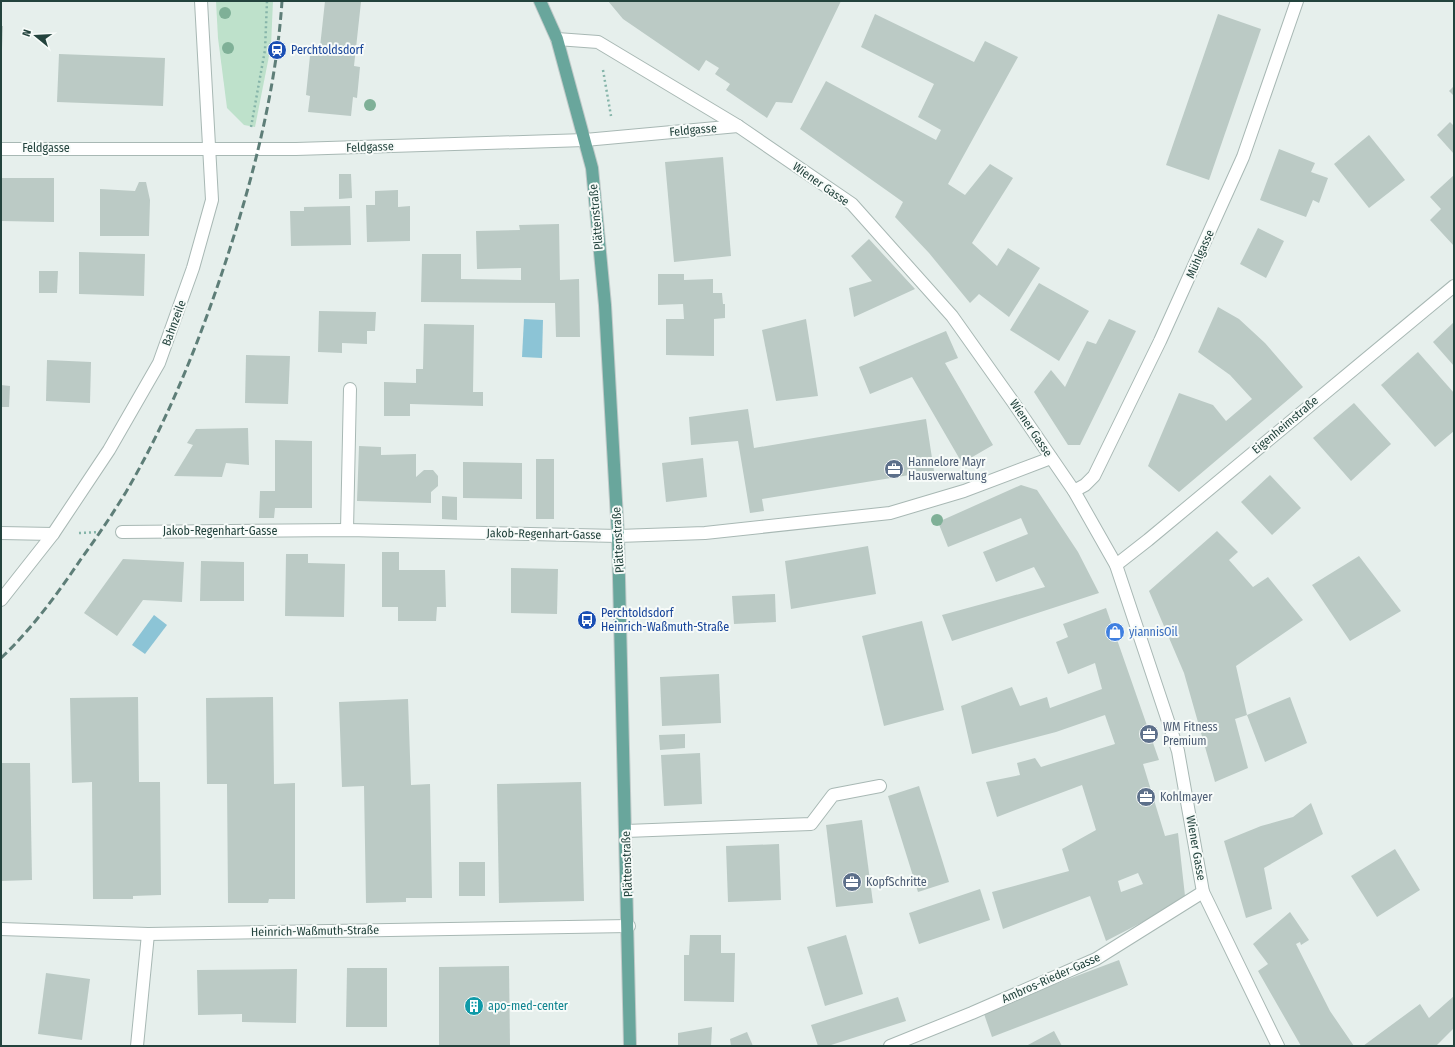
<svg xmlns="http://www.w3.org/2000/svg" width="1455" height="1047" viewBox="0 0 1455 1047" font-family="'Fira Sans Condensed',sans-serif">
	<rect width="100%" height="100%" fill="#e6efec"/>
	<path fill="#bee1cb" d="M 216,1 L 273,1 L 271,46 L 255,127 L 244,125 L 227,108 L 218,38 Z"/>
	<g fill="#8cc4d6">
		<path d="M 524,319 L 543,320 L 542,358 L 522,357 Z"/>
		<path d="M 154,615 L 167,625 L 145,654 L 132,645 Z"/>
	</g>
	<g fill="#bbcac5" fill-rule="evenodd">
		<path d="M 325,1 L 361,2 L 354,66 L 360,67 L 357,98 L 353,97 L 351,116 L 308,112 L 310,96 L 306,95 L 311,46 L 320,47 Z"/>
		<path d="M 608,1 L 841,1 L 792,103 L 776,102 L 767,118 L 726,90 L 730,84 L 715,74 L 719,68 L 706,60 L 699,71 L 623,19 Z"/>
		<path d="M 875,14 L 974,62 L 985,41 L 1018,57 L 948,184 L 965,195 L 990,164 L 1013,178 L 972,243 L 997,266 L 1008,248 L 1040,268 L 1009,317 L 979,294 L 970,303 L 929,253 L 895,217 L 903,202 L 800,129 L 826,81 L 936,140 L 941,130 L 918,117 L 934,84 L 861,47 Z"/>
		<path d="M 1218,14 L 1261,29 L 1209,180 L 1166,165 Z"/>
		<path d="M 1,26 L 3,26 L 2,49 L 1,49 Z"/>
		<path d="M 59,54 L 165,58 L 163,106 L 57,102 Z"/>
		<path d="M 1454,86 L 1454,96 L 1449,91 Z"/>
		<path d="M 1450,122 L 1454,126 L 1454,154 L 1437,135 Z"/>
		<path d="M 1369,135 L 1405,180 L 1369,208 L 1334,164 Z"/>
		<path d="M 1279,149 L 1315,163 L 1311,172 L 1328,178 L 1319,203 L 1313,200 L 1306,217 L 1260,200 Z"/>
		<path d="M 723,157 L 731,256 L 674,262 L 665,162 Z"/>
		<path d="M 339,174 L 351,174 L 352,198 L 339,199 Z"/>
		<path d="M 1454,175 L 1454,246 L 1430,220 L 1441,209 L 1430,197 Z"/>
		<path d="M 1,178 L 54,178 L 54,222 L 1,221 Z"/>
		<path d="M 139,182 L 146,182 L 150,200 L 149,236 L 100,236 L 100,189 L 135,191 Z"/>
		<path d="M 398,190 L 398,207 L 410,206 L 410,241 L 367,242 L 366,205 L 375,205 L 375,191 Z"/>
		<path d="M 350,206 L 351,245 L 291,246 L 290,211 L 304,211 L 304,207 Z"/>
		<path d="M 559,224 L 560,280 L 579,279 L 580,337 L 556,337 L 555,303 L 421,302 L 422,254 L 461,254 L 461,279 L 521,280 L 521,268 L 477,269 L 476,231 L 520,230 L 519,225 Z"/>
		<path d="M 1258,228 L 1284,241 L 1266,278 L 1240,264 Z"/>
		<path d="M 869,239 L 915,289 L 854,317 L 849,288 L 872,281 L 851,256 Z"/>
		<path d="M 79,252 L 145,254 L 144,296 L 79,294 Z"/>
		<path d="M 39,271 L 58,271 L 57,293 L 39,293 Z"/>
		<path d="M 658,274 L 684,274 L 684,280 L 713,279 L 713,293 L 722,293 L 723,304 L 725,304 L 725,318 L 714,319 L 714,356 L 666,355 L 666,319 L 684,319 L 683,304 L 658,305 Z"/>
		<path d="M 1039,283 L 1089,311 L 1059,361 L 1010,330 Z"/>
		<path d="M 1218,307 L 1239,319 L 1265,343 L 1303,387 L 1179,492 L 1148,466 L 1179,393 L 1213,405 L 1226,421 L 1252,399 L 1230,375 L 1198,352 Z"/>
		<path d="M 319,311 L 376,312 L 375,331 L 367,331 L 367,344 L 342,343 L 342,353 L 318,352 Z"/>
		<path d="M 806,319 L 818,396 L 776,401 L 762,330 Z"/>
		<path d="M 1109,319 L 1136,331 L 1080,445 L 1068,445 L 1034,392 L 1051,370 L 1065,387 L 1087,341 L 1096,344 Z"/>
		<path d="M 1454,322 L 1454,366 L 1433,342 Z"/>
		<path d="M 424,324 L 474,325 L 473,392 L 483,392 L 483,406 L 410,404 L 410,416 L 384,416 L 384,382 L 416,383 L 416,369 L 423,369 Z"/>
		<path d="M 946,331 L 958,358 L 945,363 L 993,445 L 962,463 L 912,377 L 870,394 L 859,367 Z"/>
		<path d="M 1418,352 L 1454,393 L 1454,431 L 1435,447 L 1381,385 Z"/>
		<path d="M 246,355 L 290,356 L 288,404 L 245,403 Z"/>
		<path d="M 47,360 L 91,362 L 90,403 L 46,401 Z"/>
		<path d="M 1,385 L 10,386 L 9,407 L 1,407 Z"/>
		<path d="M 1354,403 L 1391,444 L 1351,481 L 1313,438 Z"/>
		<path d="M 748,409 L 754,448 L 926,419 L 934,471 L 762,499 L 764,511 L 750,513 L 738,441 L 691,445 L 689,417 Z"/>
		<path d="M 248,428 L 249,465 L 226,463 L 222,477 L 174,476 L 193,445 L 187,443 L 196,429 Z"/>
		<path d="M 275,440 L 312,441 L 312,508 L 275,508 L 274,518 L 259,518 L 260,491 L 275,491 Z"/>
		<path d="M 359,446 L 381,447 L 381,455 L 416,454 L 416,477 L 424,470 L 433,470 L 438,476 L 438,486 L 431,492 L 431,503 L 357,501 Z"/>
		<path d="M 703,458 L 707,497 L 666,502 L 662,463 Z"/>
		<rect x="536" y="459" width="18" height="60"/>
		<path d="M 463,462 L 522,463 L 522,499 L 463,498 Z"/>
		<path d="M 1270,475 L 1301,508 L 1272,535 L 1241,502 Z"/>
		<path d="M 1021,485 L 1037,490 L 1078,552 L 1099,593 L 952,641 L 942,615 L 1045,587 L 1034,567 L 996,582 L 983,552 L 1028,534 L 1021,518 L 948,547 L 938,522 Z"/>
		<path d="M 442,496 L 457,497 L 457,520 L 442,519 Z"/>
		<path d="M 1217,531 L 1238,552 L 1229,560 L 1253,587 L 1268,577 L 1303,620 L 1236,666 L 1247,715 L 1235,719 L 1248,768 L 1215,782 L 1184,673 L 1149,591 Z"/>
		<path d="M 868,546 L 876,594 L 791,609 L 785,561 Z"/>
		<path d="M 382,552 L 399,552 L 399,570 L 445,570 L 446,607 L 437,607 L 436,621 L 398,621 L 398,607 L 382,607 Z"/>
		<path d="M 286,554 L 308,554 L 308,563 L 345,564 L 344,617 L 285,616 Z"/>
		<path d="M 1359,556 L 1401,611 L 1350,641 L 1312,585 Z"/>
		<path d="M 123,559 L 184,562 L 182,602 L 143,600 L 117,636 L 84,613 Z"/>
		<path d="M 201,561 L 244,562 L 244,601 L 200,601 Z"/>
		<path d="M 511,568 L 558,569 L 557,614 L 511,613 Z"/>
		<path d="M 775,594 L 776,622 L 734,624 L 732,596 Z"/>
		<path d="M 1106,608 L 1159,760 L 1143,764 L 1165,836 L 1178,833 L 1185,896 L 1160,913 L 1106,941 L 1090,896 L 1003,929 L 992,892 L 1069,871 L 1062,849 L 1096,830 L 1082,785 L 997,817 L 986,782 L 1020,775 L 1017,763 L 1035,758 L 1041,767 L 1115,744 L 1105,715 L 1056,732 L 972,754 L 961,706 L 1012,687 L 1020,706 L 1047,697 L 1050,708 L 1102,689 L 1095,663 L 1068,674 L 1056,642 L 1068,637 L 1063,624 ZM 1138,873 L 1143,884 L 1121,892 L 1118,881 Z"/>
		<path d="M 922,621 L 944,710 L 884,726 L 862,636 Z"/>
		<path d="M 719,674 L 721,723 L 662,726 L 660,677 Z"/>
		<path d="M 138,697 L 139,782 L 160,782 L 161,895 L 133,896 L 133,899 L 93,899 L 92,782 L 72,783 L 70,698 Z"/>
		<path d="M 273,697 L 274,784 L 295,783 L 295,899 L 269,899 L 268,903 L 228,903 L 227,784 L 207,784 L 206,698 Z"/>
		<path d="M 1290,697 L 1307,743 L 1265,762 L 1247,715 Z"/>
		<path d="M 408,699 L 411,785 L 430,784 L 432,898 L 406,898 L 406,902 L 366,903 L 364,786 L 342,787 L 339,702 Z"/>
		<path d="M 685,734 L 685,748 L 660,750 L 659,735 Z"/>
		<path d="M 700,753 L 702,804 L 664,806 L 661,755 Z"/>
		<path d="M 1,763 L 30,763 L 32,880 L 1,881 Z"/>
		<path d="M 581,782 L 584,901 L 499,903 L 497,784 Z"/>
		<path d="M 919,786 L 949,882 L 918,892 L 888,796 Z"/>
		<path d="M 1311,803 L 1323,834 L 1264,868 L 1272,909 L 1246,918 L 1224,841 L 1261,826 L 1293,817 Z"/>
		<path d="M 862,820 L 873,903 L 836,907 L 826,825 Z"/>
		<path d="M 779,844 L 781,900 L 728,902 L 726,846 Z"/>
		<path d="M 1395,849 L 1420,890 L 1377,917 L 1351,876 Z"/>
		<rect x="459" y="862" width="26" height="34"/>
		<path d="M 980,889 L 990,920 L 919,944 L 909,913 Z"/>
		<path d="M 1290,912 L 1309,940 L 1301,945 L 1300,942 L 1296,944 L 1330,1011 L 1354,1046 L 1301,1046 L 1258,971 L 1268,964 L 1253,944 Z"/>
		<path d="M 690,935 L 721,935 L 721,953 L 735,953 L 734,1002 L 684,1001 L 684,955 L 689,955 Z"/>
		<path d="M 846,935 L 863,994 L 825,1006 L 807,947 Z"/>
		<path d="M 1119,960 L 1128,985 L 992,1037 L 983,1011 Z"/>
		<path d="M 509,966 L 510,1046 L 439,1046 L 439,967 Z"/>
		<path d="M 347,968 L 387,968 L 387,1027 L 346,1027 Z"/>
		<path d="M 297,969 L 296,1023 L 242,1022 L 242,1014 L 198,1015 L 197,970 Z"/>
		<path d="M 46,973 L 90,979 L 82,1040 L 38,1034 Z"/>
		<path d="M 1454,996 L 1454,1028 L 1436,1046 L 1363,1046 L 1420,1004 L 1429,1018 Z"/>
		<path d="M 898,997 L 906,1021 L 828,1046 L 818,1046 L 811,1025 Z"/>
		<path d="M 712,1027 L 711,1046 L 678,1046 L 678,1033 Z"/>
		<path d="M 1054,1031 L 1062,1046 L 1026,1046 Z"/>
		<path d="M 747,1032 L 753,1046 L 731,1046 L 730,1039 Z"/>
	</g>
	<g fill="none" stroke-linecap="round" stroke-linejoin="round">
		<g stroke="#a8b8b4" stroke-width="14">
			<g id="minor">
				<path d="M 557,39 L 598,42 L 738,126 L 852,204 L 952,316 L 1013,402 L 1074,491 L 1116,565 L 1178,751 L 1203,892 L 1278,1046"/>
				<path d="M 1,149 L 296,149 L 585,140 L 738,126"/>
				<path d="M 1074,491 L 1085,485 L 1094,476 L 1160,341 L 1243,157 L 1297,1"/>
				<path d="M 347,530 L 350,389"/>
				<path d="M 122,532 L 347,530 L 618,536 L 705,533 L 890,513 L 964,491 L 1051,458"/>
				<path d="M 1,533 L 53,534"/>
				<path d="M 1116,565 L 1148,540 L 1454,286"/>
				<path d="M 1,600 L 53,534 L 109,450 L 159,363 L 193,268 L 212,200 L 201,1"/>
				<path d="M 626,831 L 811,824 L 833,795 L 880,786"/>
				<path d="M 1,929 L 148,934 L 629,926"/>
				<path d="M 137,1046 L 148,934"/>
				<path d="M 890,1046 L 972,1013 L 1096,959 L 1203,892"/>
			</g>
		</g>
		<g stroke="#c1cac9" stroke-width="14">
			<path id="major" d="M 540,1 L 557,39 L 592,168 L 605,305 L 618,536 L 630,1046"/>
		</g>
		<g stroke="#85b4a9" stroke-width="2.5" stroke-dasharray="2 3" stroke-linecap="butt">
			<path d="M 603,70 L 611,116"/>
			<path d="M 251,127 L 265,50 L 267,1"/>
			<path d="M 79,533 L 102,532"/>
		</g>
		<use href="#minor" stroke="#fff" stroke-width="12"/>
		<use href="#major" stroke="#69a69c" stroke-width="12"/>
		<path stroke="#5e7e78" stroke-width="3" stroke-dasharray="8 4" stroke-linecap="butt" d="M 1,658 C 32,629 58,593 81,559 C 97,537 112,515 126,492 C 174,410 209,317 237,226 C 259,154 277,77 282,1"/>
	</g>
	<g fill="#7fb097">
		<circle cx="225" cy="13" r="6"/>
		<circle cx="228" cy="48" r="6"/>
		<circle cx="370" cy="105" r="6"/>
		<circle cx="937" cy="520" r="6"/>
	</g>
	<defs>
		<g id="station-disc" transform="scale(1)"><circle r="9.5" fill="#1a4fb4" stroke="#f7fbf9"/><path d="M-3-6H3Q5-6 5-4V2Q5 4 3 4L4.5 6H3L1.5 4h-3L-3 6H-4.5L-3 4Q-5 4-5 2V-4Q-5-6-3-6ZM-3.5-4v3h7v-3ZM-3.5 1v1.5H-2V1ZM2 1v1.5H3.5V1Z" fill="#fff"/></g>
		<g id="office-disc" transform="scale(1)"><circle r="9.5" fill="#5c6f8a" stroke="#f7fbf9"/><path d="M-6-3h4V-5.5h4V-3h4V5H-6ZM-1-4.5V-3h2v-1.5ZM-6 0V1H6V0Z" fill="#fff"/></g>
		<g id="bus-disc" transform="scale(1)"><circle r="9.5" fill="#1a4fb4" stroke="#f7fbf9"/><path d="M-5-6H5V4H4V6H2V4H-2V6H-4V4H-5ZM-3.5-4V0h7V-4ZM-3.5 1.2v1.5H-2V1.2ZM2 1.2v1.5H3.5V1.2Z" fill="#fff"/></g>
		<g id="shop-disc" transform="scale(1)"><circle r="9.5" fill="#3f7fe0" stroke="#f7fbf9"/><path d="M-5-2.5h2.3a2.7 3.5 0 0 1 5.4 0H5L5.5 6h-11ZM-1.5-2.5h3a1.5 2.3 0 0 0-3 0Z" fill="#fff"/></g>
		<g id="building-disc" transform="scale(1)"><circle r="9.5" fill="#0f9aa8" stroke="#f7fbf9"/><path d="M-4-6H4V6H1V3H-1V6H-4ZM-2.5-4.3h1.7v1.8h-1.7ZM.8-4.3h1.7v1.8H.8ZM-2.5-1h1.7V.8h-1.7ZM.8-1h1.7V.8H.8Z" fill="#fff"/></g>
	</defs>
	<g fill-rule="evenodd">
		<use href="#station-disc" x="277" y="50"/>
		<use href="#office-disc" x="894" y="469"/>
		<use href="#bus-disc" x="587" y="620"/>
		<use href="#shop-disc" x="1115" y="632"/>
		<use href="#office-disc" x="1149" y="734"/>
		<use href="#office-disc" x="1146" y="797"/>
		<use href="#office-disc" x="852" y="882"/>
		<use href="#building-disc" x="474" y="1006"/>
	</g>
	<g text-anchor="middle" stroke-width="4" stroke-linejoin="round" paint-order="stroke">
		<g font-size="12" fill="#164399" stroke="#f7fbf9" text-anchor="start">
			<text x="291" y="54">Perchtoldsdorf</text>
			<text x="601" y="617">Perchtoldsdorf<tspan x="601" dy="14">Heinrich-Waßmuth-Straße</tspan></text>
		</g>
		<g font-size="12" fill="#23433d" stroke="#f7fbf9">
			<text transform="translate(693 130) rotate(-5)" y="4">Feldgasse</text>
			<text transform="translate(370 147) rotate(-2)" y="4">Feldgasse</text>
			<text x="46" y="152">Feldgasse</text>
			<text transform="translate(821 184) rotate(35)" y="4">Wiener Gasse</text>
			<text transform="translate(596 217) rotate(-95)" y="4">Plättenstraße</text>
			<text transform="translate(1200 254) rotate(-66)" y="4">Mühlgasse</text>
			<text transform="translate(174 323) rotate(-70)" y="4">Bahnzeile</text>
			<text transform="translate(1285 425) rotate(-40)" y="4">Eigenheimstraße</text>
			<text transform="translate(1031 428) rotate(56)" y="4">Wiener Gasse</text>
			<text x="220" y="535">Jakob-Regenhart-Gasse</text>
			<text transform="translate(544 534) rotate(1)" y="4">Jakob-Regenhart-Gasse</text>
			<text transform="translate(618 540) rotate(-93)" y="4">Plättenstraße</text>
			<text transform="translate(1196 848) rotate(80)" y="4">Wiener Gasse</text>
			<text transform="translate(627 864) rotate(-92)" y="4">Plättenstraße</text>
			<text transform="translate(315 931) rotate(-1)" y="4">Heinrich-Waßmuth-Straße</text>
			<text transform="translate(1051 978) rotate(-24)" y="4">Ambros-Rieder-Gasse</text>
		</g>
		<g font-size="12" fill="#4e5e75" stroke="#f7fbf9" text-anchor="start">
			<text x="908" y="466">Hannelore Mayr<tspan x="908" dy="14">Hausverwaltung</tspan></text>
			<text x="1163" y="731">WM Fitness<tspan x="1163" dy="14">Premium</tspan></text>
			<text x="1160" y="801">Kohlmayer</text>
			<text x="866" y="886">KopfSchritte</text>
		</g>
		<g font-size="12" fill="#366cbe" stroke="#f7fbf9" text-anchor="start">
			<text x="1129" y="636">yiannisOil</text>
		</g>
		<g font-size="12" fill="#0d838f" stroke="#f7fbf9" text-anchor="start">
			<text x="488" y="1010">apo-med-center</text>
		</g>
	</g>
	<rect width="1455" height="1047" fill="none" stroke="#23433d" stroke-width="4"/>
	<g transform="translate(36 36) rotate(288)" stroke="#f7fbf9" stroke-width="3" paint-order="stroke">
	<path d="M0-3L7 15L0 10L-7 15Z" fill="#23433d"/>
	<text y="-6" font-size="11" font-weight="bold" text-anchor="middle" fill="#23433d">N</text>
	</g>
</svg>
